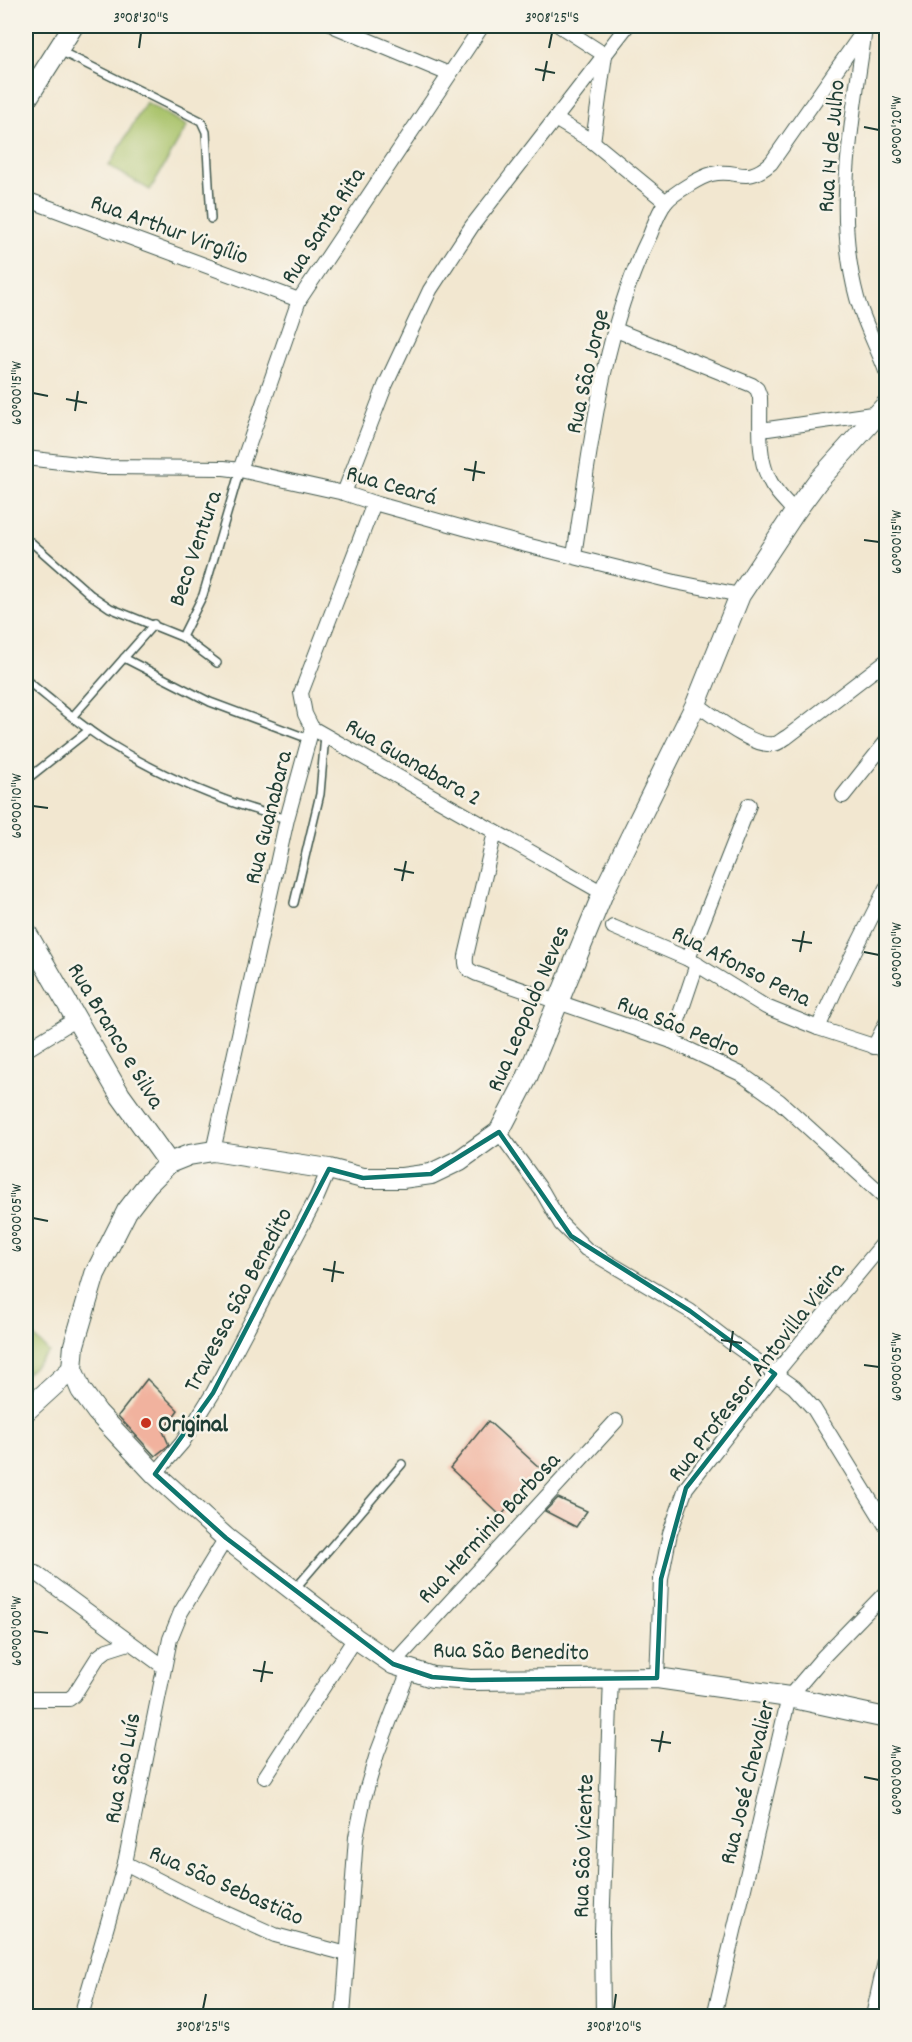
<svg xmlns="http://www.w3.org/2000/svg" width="912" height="2042" viewBox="0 0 912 2042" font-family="Dekko,sans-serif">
	<rect width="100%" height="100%" fill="#f7f3e8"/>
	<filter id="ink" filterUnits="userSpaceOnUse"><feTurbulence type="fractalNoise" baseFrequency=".0167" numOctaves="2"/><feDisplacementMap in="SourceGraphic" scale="12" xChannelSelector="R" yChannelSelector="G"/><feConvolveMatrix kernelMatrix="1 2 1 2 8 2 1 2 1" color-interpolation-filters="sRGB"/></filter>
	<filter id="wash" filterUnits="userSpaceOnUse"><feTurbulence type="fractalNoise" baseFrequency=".008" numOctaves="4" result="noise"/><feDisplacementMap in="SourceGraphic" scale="24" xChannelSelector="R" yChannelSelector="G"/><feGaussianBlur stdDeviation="1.35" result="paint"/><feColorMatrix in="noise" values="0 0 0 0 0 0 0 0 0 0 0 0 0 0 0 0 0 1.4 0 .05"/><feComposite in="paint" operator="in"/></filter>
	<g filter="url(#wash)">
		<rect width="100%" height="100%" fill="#f2e7d0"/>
		<g fill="#a8c269" stroke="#64804e" stroke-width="1.5">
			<path d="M 146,102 L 187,126 L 150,190 L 109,166 Z"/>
			<path d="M 26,1329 L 49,1352 L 26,1374 Z"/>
		</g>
		<g id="blocks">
			<g fill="#f1b29e">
				<path d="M 147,1379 L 178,1410 L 163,1431 L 169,1445 L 155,1456 L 118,1416 Z"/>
				<path d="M 488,1421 L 541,1469 L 501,1516 L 450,1468 Z"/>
				<path d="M 558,1498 L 587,1511 L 576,1527 L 545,1511 Z"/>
			</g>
		</g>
	</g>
	<g filter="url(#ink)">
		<use href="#blocks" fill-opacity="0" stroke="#3f564b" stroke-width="1.5"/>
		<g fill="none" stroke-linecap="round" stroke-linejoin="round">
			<g stroke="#3f564b" stroke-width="10">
				<g id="lane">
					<path d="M 60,51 L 201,121 L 206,132 L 211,219"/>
					<path d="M 31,542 L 91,595 L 110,608 L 182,637 L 217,663"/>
					<path d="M 182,637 L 203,595 L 240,470"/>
					<path d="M 124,658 L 210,702 L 309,739"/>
					<path d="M 26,680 C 53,701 80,726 110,744 C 165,778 225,803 287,819"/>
					<path d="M 73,716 L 154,624"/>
					<path d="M 26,780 L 89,730"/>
					<path d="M 294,903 L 320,794 L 325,735"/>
					<path d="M 294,1590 L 402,1464"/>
				</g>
			</g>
			<g stroke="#3f564b" stroke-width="16">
				<g id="street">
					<path d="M 334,26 L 449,74"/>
					<path d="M 560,26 L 605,55 L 593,142"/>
					<path d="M 865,29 C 853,118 833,210 857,298 C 864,323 877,347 886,371"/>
					<path d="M 555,119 L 593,142 L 666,202"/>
					<path d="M 26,199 L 299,300"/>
					<path d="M 616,330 L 752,385 L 757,389 L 760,397 C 761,423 757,453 768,477 C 774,491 785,501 795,512"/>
					<path d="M 761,430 L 879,413"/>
					<path d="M 26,458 L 104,467 L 224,468 L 240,470 L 344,493 L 374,503 L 518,543 L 675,582 L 740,595"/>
					<path d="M 240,470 L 299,300 L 482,26"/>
					<path d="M 344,493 L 385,386 L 430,290 L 472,226 L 627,26"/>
					<path d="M 574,556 C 590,450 602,332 650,235 C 654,225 659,210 666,202 C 672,194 702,176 712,174 C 739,168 745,186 771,163 L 867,26"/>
					<path d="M 696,704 C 713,715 753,748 774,744 C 778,744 783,739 787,737 L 886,661"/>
					<path d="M 312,728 L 603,893"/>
					<path d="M 843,796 L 886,742"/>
					<path d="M 495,832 L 466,956 C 465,967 467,970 477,974 L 671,1041 L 741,1074 L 779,1101 L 886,1198"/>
					<path d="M 613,927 L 688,959 L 766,1007 L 818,1028 L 886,1050"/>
					<path d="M 688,959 L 749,805"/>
					<path d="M 818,1028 L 837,986 L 886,888"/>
					<path d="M 671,1041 L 697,964"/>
					<path d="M 874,1047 L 886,1023"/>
					<path d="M 26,1050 L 76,1019"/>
					<path d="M 499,1132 L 542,1191 L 561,1224 L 586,1249 L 690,1311 L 729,1341 L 794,1387 L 814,1409 L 886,1526"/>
					<path d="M 213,1151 L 287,819 L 312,728 L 305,714 L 301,693 L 374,503"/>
					<path d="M 155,1474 L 182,1443 L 213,1393 L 317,1197 L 329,1169"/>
					<path d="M 36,1573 L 164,1667"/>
					<path d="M 393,1664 L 616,1421"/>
					<path d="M 657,1678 L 661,1579 L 670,1533 L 686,1488 L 775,1374 L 886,1240"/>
					<path d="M 26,1699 L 69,1699 L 74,1695 L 98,1657 L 107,1650 L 129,1643"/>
					<path d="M 265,1777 L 355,1638"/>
					<path d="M 125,1863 L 195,1899 L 275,1935 L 347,1954"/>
					<path d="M 81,2016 L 125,1863 L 170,1639 L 181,1612 L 226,1538"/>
					<path d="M 343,2016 L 356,1837 L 364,1798 L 377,1754 L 409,1670"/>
					<path d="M 603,2016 L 602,1931 L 611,1677"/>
					<path d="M 714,2016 L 789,1697 L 824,1656 L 886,1592"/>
					<path d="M 873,2016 L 886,1957"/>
				</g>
			</g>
			<g stroke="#3f564b" stroke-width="22">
				<g id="secondary">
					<path d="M 26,100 L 73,26"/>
					<path d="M 886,405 L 817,482 L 795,512 L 740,595 L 696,704 L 603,893 L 526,1080 L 499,1132 L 460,1160 L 431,1174 L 402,1178 L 363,1178 L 329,1169 L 213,1151 L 189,1155 L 169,1163 L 147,1185 L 127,1211 L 95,1274 L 74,1345 L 72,1369 L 81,1390 L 97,1412 L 155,1474 L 226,1538 L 355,1638 L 393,1664 L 432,1677 L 471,1680 L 657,1678 L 789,1697 L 886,1718"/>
					<path d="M 26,932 L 120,1095 L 169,1163"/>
					<path d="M 26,1411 L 72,1369"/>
				</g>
			</g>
			<use href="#lane" stroke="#fff" stroke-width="7"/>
			<use href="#street" stroke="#fff" stroke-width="14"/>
			<use href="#secondary" stroke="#fff" stroke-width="20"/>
		</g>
	</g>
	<path fill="none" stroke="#0f766e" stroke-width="4.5" stroke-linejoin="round" d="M 499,1132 L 571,1236 L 690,1311 L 775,1374 L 686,1488 L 661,1579 L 657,1678 L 471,1680 L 432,1677 L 393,1664 L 226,1538 L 155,1474 L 213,1393 L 329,1169 L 363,1178 L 431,1174 Z"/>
	<path fill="none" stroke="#1f3d34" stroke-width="2" d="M 139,48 L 141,33M 549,48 L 552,33M 535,69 L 555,73M 543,81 L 547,61M 864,127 L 879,130M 33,393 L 48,396M 66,399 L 87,403M 75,411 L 78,391M 464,469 L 485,473M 473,481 L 476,461M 864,540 L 879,542M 33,806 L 48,808M 394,869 L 414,873M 402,881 L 406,861M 792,940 L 812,943M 800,952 L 804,931M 864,952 L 879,955M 33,1218 L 48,1221M 323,1269 L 344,1273M 332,1282 L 335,1261M 721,1340 L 742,1343M 730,1352 L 733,1331M 864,1365 L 879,1367M 33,1631 L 48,1633M 253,1670 L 273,1673M 261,1682 L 265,1661M 651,1740 L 671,1743M 659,1752 L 663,1731M 864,1777 L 879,1780M 203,2009 L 206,1994M 614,2009 L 616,1994"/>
	<circle fill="#c8321e" stroke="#f7f3e8" stroke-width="2" cx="146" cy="1423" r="6"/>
	<g text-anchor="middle" stroke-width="5" stroke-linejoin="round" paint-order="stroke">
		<g font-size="24" fill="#1f3d34" stroke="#f7f3e8">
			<text transform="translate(830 146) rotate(-85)" y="8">Rua 14 de Julho</text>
			<text transform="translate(322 225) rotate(-57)" y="8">Rua Santa Rita</text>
			<text transform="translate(170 228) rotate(20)" y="8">Rua Arthur Virgílio</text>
			<text transform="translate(586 371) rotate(-77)" y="8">Rua São Jorge</text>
			<text transform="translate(392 484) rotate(16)" y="8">Rua Ceará</text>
			<text transform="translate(194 548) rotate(-71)" y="8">Beco Ventura</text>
			<text transform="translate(414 761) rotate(30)" y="8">Rua Guanabara 2</text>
			<text transform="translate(267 817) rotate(-76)" y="8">Rua Guanabara</text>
			<text transform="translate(742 965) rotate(27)" y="8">Rua Afonso Pena</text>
			<text transform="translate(527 1008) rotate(-67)" y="8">Rua Leopoldo Neves</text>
			<text transform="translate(679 1025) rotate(22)" y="8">Rua São Pedro</text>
			<text transform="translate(117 1035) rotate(59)" y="8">Rua Branco e Silva</text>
			<text transform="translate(237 1299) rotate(-62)" y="8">Travessa São Benedito</text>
			<text transform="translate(755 1371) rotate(-52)" y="8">Rua Professor Antovilla Vieira</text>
			<text transform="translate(488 1527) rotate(-47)" y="8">Rua Herminio Barbosa</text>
			<text transform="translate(511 1650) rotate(1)" y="8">Rua São Benedito</text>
			<text transform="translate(121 1768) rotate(-79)" y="8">Rua São Luís</text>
			<text transform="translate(746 1782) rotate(-76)" y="8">Rua José Chevalier</text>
			<text transform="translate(582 1846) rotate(-88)" y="8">Rua São Vicente</text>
			<text transform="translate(227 1884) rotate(24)" y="8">Rua São Sebastião</text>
		</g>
		<g font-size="24" font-weight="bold" fill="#1f3d34" stroke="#f7f3e8" text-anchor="start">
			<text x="158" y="1431">Original</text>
		</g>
	</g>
	<rect width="912" height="2042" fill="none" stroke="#f7f3e8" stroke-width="66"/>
	<rect x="33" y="33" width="846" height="1976" fill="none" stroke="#1f3d34" stroke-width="2"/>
	<g font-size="15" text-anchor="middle" fill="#1f3d34">
		<text x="141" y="22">3°08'30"S</text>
		<text x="552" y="22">3°08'25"S</text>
		<text transform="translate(896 130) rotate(-90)" y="5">60°00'20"W</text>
		<text transform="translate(16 393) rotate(-90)" y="5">60°00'15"W</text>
		<text transform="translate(896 542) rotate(-90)" y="5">60°00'15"W</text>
		<text transform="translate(16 806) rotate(-90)" y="5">60°00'10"W</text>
		<text transform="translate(896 955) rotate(-90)" y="5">60°00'10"W</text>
		<text transform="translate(16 1218) rotate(-90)" y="5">60°00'05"W</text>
		<text transform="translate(896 1367) rotate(-90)" y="5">60°00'05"W</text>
		<text transform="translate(16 1631) rotate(-90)" y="5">60°00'00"W</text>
		<text transform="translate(896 1780) rotate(-90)" y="5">60°00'00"W</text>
		<text x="203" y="2031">3°08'25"S</text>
		<text x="614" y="2031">3°08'20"S</text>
	</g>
</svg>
